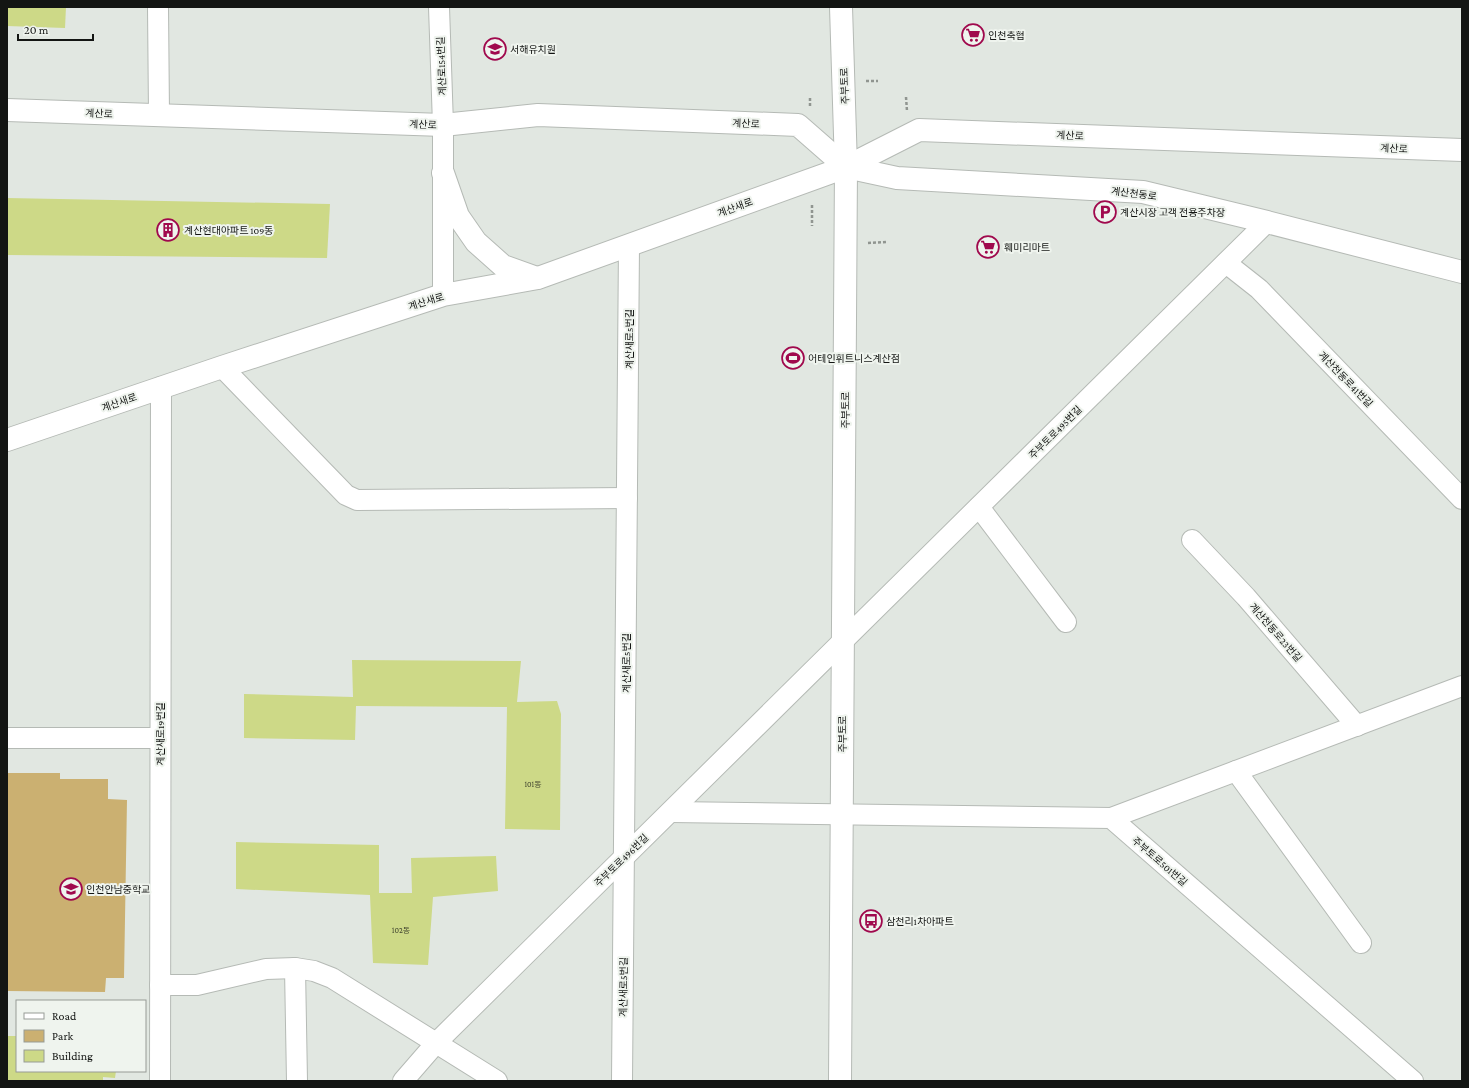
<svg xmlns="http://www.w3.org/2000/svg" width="1469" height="1088" viewBox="0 0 1469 1088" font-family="'Crimson Pro','Noto Sans KR',serif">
	<rect width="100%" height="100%" fill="#e1e7e1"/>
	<path fill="#cbb071" d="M 7,773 L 60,773 L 60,779 L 108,779 L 108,799 L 127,800 L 124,978 L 106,978 L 105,992 L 7,991 Z"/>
	<g fill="#cdd987">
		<path d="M 7,7 L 66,7 L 65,28 L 7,26 Z"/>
		<path d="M 7,198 L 330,204 L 327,258 L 7,255 Z"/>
		<path d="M 352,660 L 521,661 L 517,702 L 557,701 L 561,714 L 560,830 L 505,829 L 507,707 L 356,706 L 355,740 L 244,738 L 244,694 L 353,697 Z"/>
		<path d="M 236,842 L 379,845 L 379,893 L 412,893 L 411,858 L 496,856 L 498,891 L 433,897 L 428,965 L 373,963 L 370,895 L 236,889 Z"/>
		<path d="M 7,1036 L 17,1036 L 17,1071 L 116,1071 L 115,1078 L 103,1077 L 103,1081 L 7,1081 Z"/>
	</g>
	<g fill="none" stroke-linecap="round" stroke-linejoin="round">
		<g stroke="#b5bab5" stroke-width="22">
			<g id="street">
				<path d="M 158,7 L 159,115"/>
				<path d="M 439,7 L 443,125 L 443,295"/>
				<path d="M 1226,263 L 1259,289 L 1462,499"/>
				<path d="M 222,367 L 346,495 L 357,500 L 627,498"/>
				<path d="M 979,507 L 1066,622"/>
				<path d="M 1192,540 L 1246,597 L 1357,726"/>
				<path d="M 7,738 L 160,738"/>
				<path d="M 1236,771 L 1361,943"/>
				<path d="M 671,812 L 1111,818 L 1413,1081"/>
				<path d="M 1111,818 L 1462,686"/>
				<path d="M 295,968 L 297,1081"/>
				<path d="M 160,985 L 197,985 L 266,969 L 295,968 L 314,971 L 332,978 L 497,1081"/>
				<path d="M 160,1081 L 161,387"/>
				<path d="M 403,1081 L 436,1043 L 1267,222"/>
				<path d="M 622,1081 L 629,245"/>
			</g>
		</g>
		<g stroke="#b5bab5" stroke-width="24">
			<g id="secondary">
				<path d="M 7,110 L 443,125 L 538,115 L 798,125 L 846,167 L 897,178 L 1143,192 L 1267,222 L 1462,272"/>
				<path d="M 443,173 L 458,216 L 476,242 L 503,266 L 537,278"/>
				<path d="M 7,440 L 222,367 L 443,295 L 538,278 L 846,167 L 919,130 L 1462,150"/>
				<path d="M 840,1081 L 846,167 L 841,7"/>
			</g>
		</g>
		<g stroke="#909590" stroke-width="2.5" stroke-dasharray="3 2" stroke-linecap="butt">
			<path d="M 866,81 L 878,81"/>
			<path d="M 906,97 L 907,111"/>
			<path d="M 810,98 L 810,106"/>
			<path d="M 812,205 L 812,226"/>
			<path d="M 868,243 L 886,242"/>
		</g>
		<use href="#street" stroke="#fff" stroke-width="20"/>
		<use href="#secondary" stroke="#fff" stroke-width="22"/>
	</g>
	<defs>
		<g id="supermarket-ring" transform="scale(1.15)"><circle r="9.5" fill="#eff4ee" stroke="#a0094d" stroke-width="1.5"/><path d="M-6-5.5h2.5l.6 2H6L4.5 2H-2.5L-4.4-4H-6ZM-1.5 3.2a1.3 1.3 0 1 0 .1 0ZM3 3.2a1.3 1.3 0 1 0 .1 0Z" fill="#a0094d"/></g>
		<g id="school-ring" transform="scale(1.15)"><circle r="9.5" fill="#eff4ee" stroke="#a0094d" stroke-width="1.5"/><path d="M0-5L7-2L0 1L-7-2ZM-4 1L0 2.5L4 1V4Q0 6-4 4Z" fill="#a0094d"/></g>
		<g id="parking-ring" transform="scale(1.15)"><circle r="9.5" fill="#eff4ee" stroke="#a0094d" stroke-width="1.5"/><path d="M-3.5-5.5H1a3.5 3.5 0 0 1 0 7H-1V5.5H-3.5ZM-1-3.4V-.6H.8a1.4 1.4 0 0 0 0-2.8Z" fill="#a0094d"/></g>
		<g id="building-ring" transform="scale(1.15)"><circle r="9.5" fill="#eff4ee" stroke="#a0094d" stroke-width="1.5"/><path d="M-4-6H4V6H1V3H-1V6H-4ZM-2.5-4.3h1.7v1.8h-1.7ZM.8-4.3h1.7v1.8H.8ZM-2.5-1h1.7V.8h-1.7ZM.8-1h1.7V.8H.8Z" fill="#a0094d"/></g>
		<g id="stadium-ring" transform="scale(1.15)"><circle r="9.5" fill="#eff4ee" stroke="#a0094d" stroke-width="1.5"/><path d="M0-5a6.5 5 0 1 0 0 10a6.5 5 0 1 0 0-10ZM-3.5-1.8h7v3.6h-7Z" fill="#a0094d"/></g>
		<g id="bus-ring" transform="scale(1.15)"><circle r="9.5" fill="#eff4ee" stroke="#a0094d" stroke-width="1.5"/><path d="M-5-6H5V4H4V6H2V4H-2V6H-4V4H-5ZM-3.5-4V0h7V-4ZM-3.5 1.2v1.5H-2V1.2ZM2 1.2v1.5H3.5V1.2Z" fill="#a0094d"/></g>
	</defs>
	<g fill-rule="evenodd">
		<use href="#supermarket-ring" x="973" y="35"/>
		<use href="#school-ring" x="495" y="49"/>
		<use href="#parking-ring" x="1105" y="212"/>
		<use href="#building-ring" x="168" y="230"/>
		<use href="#supermarket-ring" x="988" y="247"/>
		<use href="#stadium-ring" x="793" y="358"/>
		<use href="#school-ring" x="71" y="889"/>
		<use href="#bus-ring" x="871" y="921"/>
	</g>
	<g text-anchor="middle" stroke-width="4" stroke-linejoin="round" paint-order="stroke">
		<g font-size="8" fill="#424630">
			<text x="533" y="787">101동</text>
			<text x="401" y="933">102동</text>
		</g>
		<g font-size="10" fill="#131513" stroke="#eff4ee" text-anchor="start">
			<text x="988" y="39">인천축협</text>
			<text x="510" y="53">서해유치원</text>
			<text x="1120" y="216">계산시장 고객 전용주차장</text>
			<text x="184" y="234">계산현대아파트 109동</text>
			<text x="1004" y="251">훼미리마트</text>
			<text x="808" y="362">어테인휘트니스계산점</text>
			<text x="86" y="893">인천안남중학교</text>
			<text x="886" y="925">삼천리1차아파트</text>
		</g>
		<g font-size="10" fill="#131513" stroke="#eff4ee">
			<text transform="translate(441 66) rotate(-92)" y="4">계산로154번길</text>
			<text transform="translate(844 86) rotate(-92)" y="4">주부토로</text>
			<text transform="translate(99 113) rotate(2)" y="4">계산로</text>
			<text transform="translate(746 123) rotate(2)" y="4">계산로</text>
			<text transform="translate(423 124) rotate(2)" y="4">계산로</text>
			<text transform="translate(1070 135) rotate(2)" y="4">계산로</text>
			<text transform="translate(1394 148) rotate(2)" y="4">계산로</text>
			<text transform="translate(1134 193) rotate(7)" y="4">계산천동로</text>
			<text transform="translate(735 207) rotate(-20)" y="4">계산새로</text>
			<text transform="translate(426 301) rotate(-17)" y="4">계산새로</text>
			<text transform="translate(629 339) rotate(-90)" y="4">계산새로5번길</text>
			<text transform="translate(1346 379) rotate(46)" y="4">계산천동로41번길</text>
			<text transform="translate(119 402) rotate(-19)" y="4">계산새로</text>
			<text transform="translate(845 410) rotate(-90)" y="4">주부토로</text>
			<text transform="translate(1055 432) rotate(-45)" y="4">주부토로495번길</text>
			<text transform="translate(1276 632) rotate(49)" y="4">계산천동로23번길</text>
			<text transform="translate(626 663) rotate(-90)" y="4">계산새로5번길</text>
			<text transform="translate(160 734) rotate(-90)" y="4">계산새로19번길</text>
			<text transform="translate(842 734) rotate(-90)" y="4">주부토로</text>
			<text transform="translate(621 860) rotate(-44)" y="4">주부토로496번길</text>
			<text transform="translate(1160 861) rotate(41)" y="4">주부토로501번길</text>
			<text transform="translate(623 987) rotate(-89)" y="4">계산새로5번길</text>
		</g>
	</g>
	<rect width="1469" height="1088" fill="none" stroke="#131513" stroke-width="16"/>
	<rect x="16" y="1000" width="130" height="72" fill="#eff4ee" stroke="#979b96"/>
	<rect x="24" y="1013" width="20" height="6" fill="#ffffff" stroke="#979b96"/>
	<text x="52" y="1020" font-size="12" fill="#131513">Road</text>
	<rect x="24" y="1030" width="20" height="12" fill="#cbb071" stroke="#979b96"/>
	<text x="52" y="1040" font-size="12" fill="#131513">Park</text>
	<rect x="24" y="1050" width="20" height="12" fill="#cdd987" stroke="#979b96"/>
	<text x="52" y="1060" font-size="12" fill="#131513">Building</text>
	<path d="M18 34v6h75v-6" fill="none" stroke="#131513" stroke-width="2"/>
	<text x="24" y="34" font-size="12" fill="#131513" stroke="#eff4ee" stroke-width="3" paint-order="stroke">20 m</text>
</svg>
